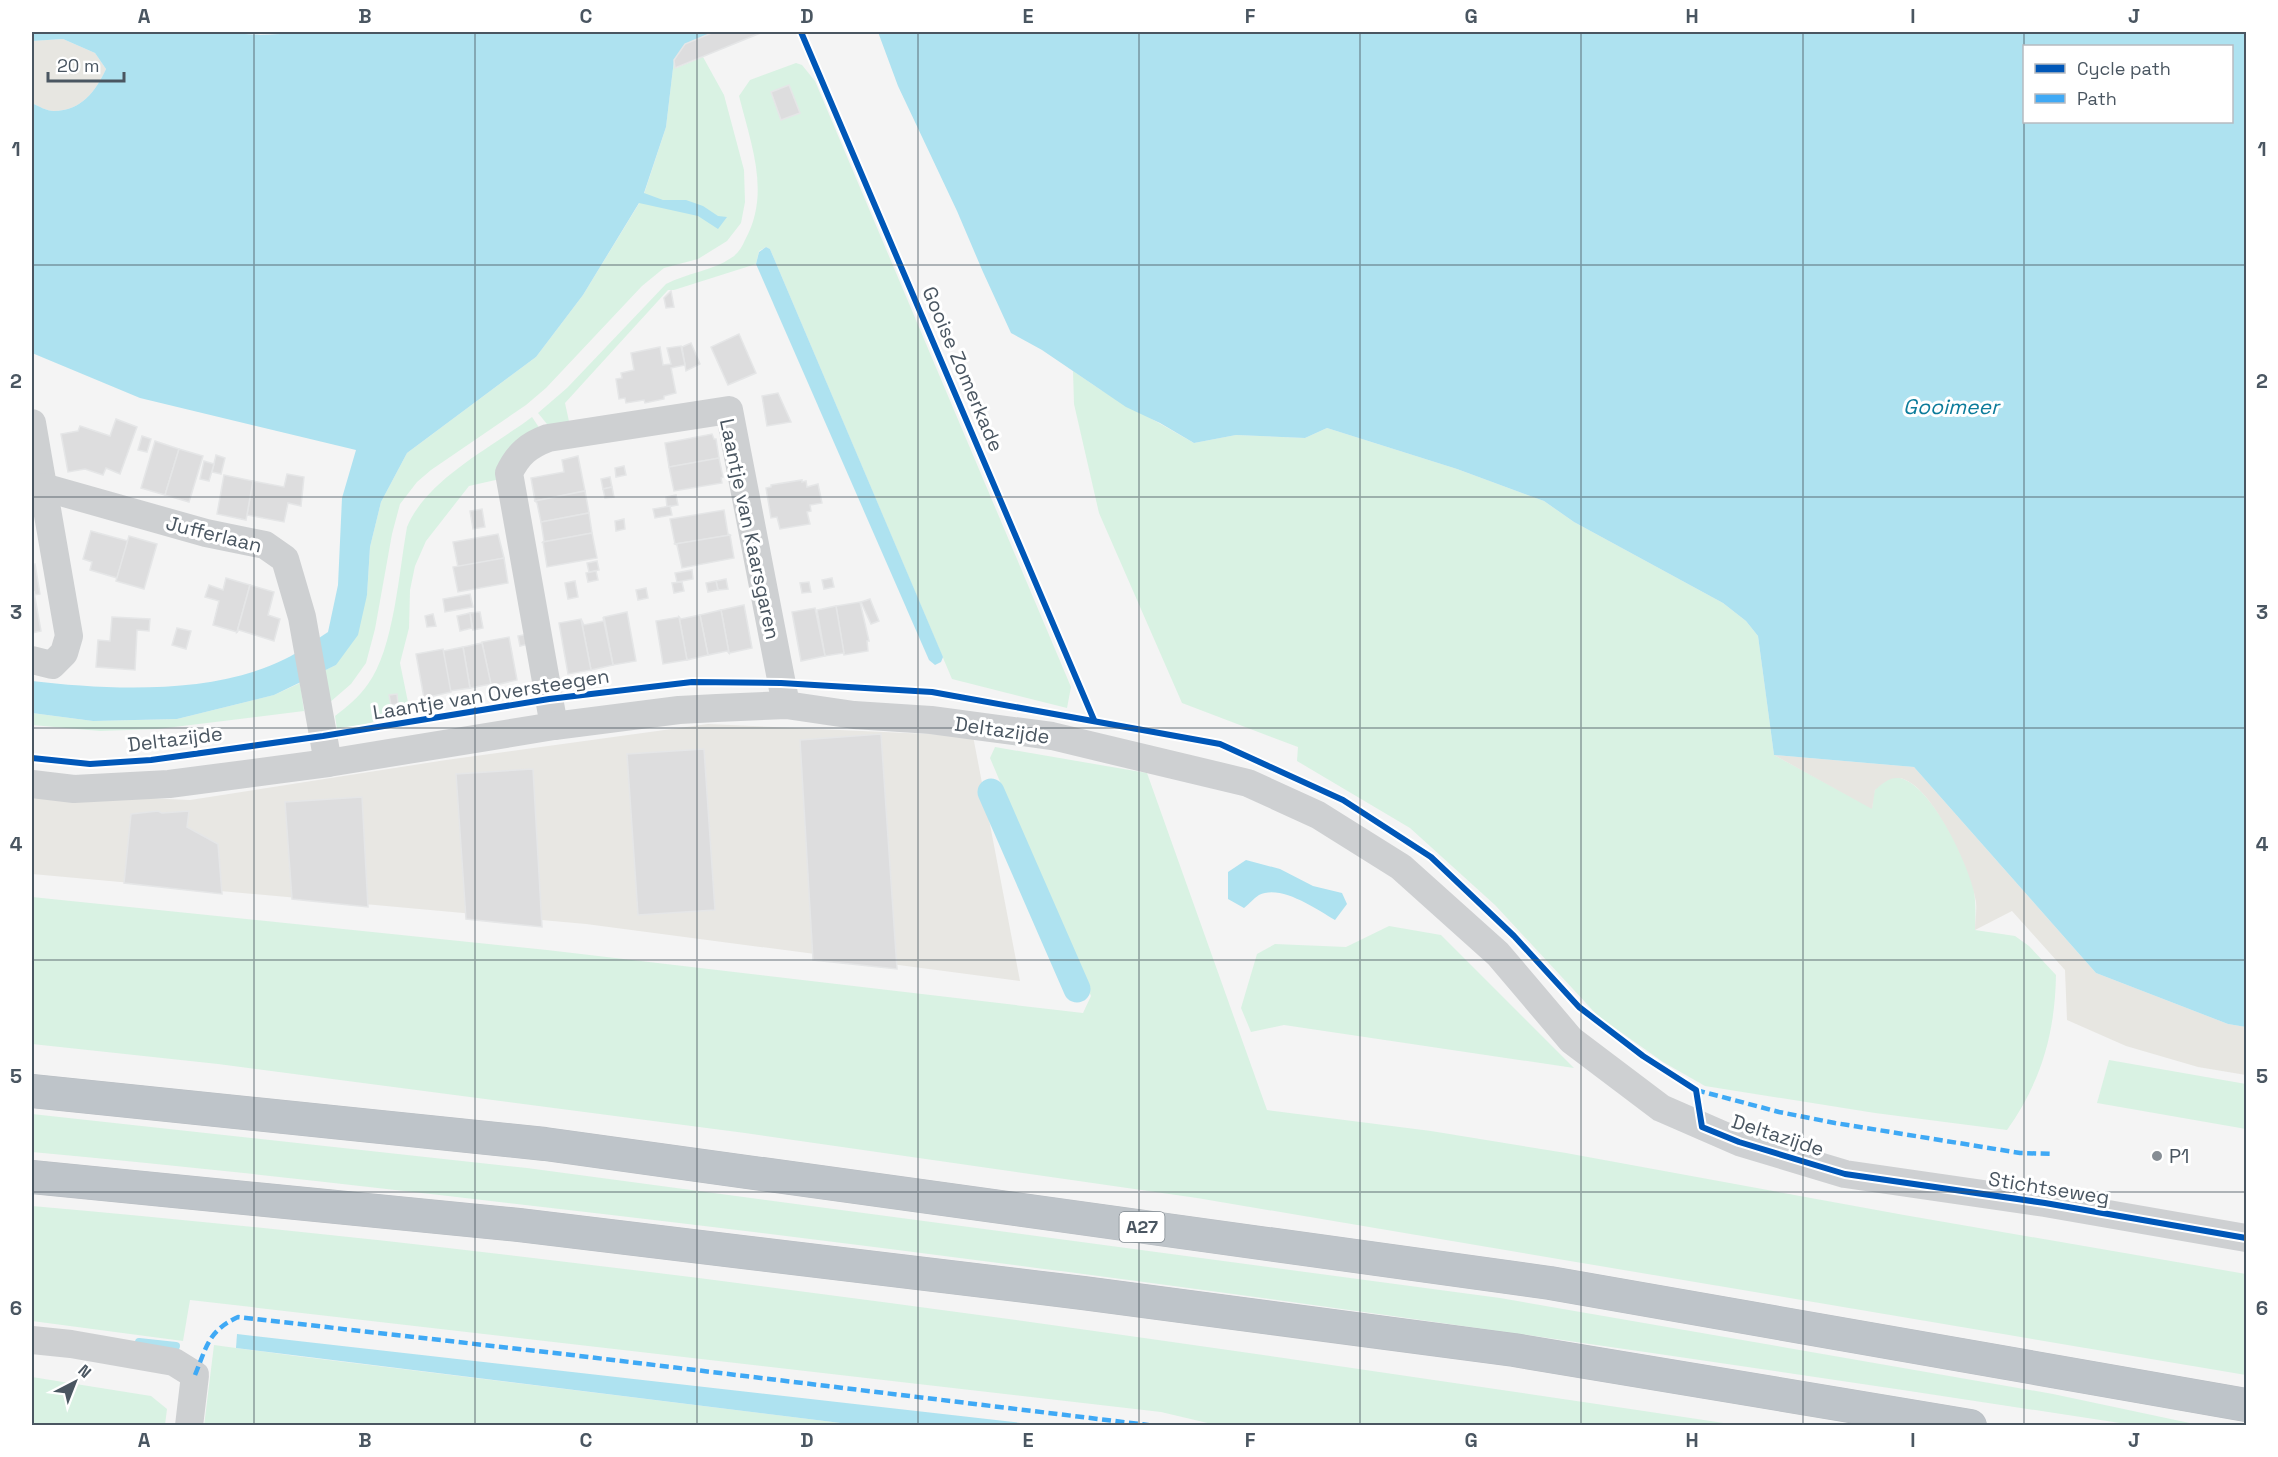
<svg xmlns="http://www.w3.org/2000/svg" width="2278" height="1457" viewBox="0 0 2278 1457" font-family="'Space Grotesk',sans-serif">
	<rect width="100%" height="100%" fill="#f4f4f4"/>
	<path fill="#e8e7e3" d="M 708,724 L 973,736 L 1020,981 L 586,924 L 32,874 L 32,793 L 190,800 L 446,760 Z"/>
	<g fill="#d9f2e3" fill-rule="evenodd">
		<path d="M 703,57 L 724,95 L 744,170 L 745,202 L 741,223 L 727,241 L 698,259 L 664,268 L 642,286 L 546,388 L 526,405 L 431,470 L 417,482 L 400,504 L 392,534 L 375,629 L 366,663 L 351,684 L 329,703 L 323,671 L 336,665 L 367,595 L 370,547 L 381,502 L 407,453 L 536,357 L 583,295 L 643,197 L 666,127 L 674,60 L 676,68 Z"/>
		<path d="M 796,63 L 802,65 L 815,81 L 1071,687 L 1067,708 L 952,679 L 770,249 L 766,247 L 759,251 L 756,264 L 674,290 L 668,290 L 565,403 L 570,426 L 551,429 L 538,413 L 567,388 L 666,284 C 687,273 712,271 731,258 C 738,254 742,247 745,240 C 771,194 751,144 739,96 L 750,80 ZM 789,85 L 781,120 L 771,92 Z"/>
		<path d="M 1073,371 L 1101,390 L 1194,443 L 1236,435 L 1305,438 L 1327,428 L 1457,469 L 1544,501 L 1574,522 L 1723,603 L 1746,621 L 1758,636 L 1774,755 L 1872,808 C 1873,803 1873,795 1875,790 C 1876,787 1882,783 1885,781 C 1916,759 1961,848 1969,871 C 1976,890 1976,909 1975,930 L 2015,936 L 2029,946 L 2056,975 C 2055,1034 2041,1082 2007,1130 L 1875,1113 L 1705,1086 L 1663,1062 L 1598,1016 L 1495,905 L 1410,828 L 1297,761 L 1298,747 L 1182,703 L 1099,513 L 1074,404 Z"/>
		<path d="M 532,417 L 542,432 L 500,479 L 469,486 L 426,541 L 415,566 L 410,590 L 409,628 L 400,663 L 410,712 L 366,724 L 337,729 L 335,716 C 347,707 359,697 368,684 C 394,649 399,571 407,527 C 427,479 491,448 532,417 Z"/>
		<path d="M 300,683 L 304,711 L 158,729 L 100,731 L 32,725 L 32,713 L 93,721 L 177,719 L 274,695 Z"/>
		<path d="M 995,747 L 1147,773 L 1267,1110 L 1431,1131 L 1566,1153 L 1904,1215 L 2246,1274 L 2246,1375 L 1197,1198 L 745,1133 L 218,1064 L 32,1044 L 32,897 L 547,950 L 1083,1013 L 1091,996 L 990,758 Z"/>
		<path d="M 1389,926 L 1441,935 L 1574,1068 L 1284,1025 L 1251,1032 L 1241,1008 L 1257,954 L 1275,944 L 1346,947 Z"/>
		<path d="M 2109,1060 L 2246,1084 L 2246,1129 L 2097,1103 Z"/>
		<path d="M 32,1114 L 527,1168 L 1500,1298 L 2053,1394 L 2199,1425 L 2133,1425 C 1624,1347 1115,1274 603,1214 C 413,1192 222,1169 32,1152 Z"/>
		<path d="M 32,1206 C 603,1256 1170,1340 1737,1425 L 1216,1425 L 1161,1412 L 190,1300 L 183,1341 L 32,1321 Z"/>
		<path d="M 214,1345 L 296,1356 L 857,1425 L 204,1426 Z"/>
		<path d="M 32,1377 L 151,1396 L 167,1409 L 165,1425 L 32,1425 Z"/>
	</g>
	<g fill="#e7e6e1">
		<path d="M 63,39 L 95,53 L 106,69 C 96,91 81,111 54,111 C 47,111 38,106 32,103 L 32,41 Z"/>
		<path d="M 1774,755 L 1914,767 L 2096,973 L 2228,1024 L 2246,1027 L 2246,1075 L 2198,1067 L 2126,1046 L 2067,1020 L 2065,970 L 2012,911 L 1975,930 C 1975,921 1977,911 1976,902 C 1973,872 1931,782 1899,778 C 1889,777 1882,784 1875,790 L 1872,809 Z"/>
	</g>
	<g fill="#aee2f0" fill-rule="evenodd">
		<path d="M 32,32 L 226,32 C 251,36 275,35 300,32 L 714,32 L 685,44 L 674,60 L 666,127 L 644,193 L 663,200 L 686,200 L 703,206 L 718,216 L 727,217 L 718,229 L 698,216 L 639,203 L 583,295 L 536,357 L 407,453 L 381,502 L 370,547 L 367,595 L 358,635 L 336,665 L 274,695 L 177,719 L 93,721 L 32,713 L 32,681 C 109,690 214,695 285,659 C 300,652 314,641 328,632 L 338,585 L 342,498 L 356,450 L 140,398 L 32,353 L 32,103 C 38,106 47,111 54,111 C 81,111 96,91 106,69 L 95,53 L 63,39 L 32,41 Z"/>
		<path d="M 878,32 L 2246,32 L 2246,1027 L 2228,1024 L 2096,973 L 1914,767 L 1774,755 L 1758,636 L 1746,621 L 1723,603 L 1574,522 L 1544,501 L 1457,469 L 1327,428 L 1305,438 L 1236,435 L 1194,443 L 1160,423 L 1126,407 L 1042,350 L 1011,333 L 983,272 L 957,211 L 898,86 ZM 2232,46 L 2232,122 L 2024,122 L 2024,46 Z"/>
		<path d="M 766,247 L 770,249 L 943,657 L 941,662 L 935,665 L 929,660 L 756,264 L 759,252 Z"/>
		<path d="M 1246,860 L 1280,869 L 1313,886 L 1342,893 L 1347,904 L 1335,920 C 1316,909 1281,884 1259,895 C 1254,898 1249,904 1244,908 L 1228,899 L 1228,872 Z"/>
		<path d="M 237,1334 L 1039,1425 L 857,1425 L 236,1348 Z"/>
	</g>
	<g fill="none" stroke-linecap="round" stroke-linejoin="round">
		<path stroke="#aee2f0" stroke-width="8" d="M 139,1342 L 176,1346"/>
		<path stroke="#aee2f0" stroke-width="27" d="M 991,792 L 1077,989"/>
	</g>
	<g fill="#ddddde" stroke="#e5e6e7" stroke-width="1.5">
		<path d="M 714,32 L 763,32 L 675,68 L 674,60 L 685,44 Z"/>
		<path d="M 789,85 L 800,113 L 781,120 L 771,92 Z"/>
		<path d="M 671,291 L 674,307 L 666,308 L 664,298 Z"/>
		<path d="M 739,334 L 756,373 L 728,385 L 711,347 Z"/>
		<path d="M 691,343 L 700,364 L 686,371 L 682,347 Z"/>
		<path d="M 681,346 L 685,365 L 671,368 L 676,393 L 664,396 L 664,399 L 645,403 L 644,400 L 626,403 L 625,398 L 619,399 L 616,379 L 622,378 L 621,373 L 634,370 L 631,353 L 660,347 L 663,365 L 671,364 L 667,348 Z"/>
		<path d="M 778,393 L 791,422 L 767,426 L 762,396 Z"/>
		<path d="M 116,419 L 137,427 L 120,474 L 106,468 L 103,475 L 85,469 L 68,472 L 61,434 L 78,431 L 80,426 L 110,436 Z"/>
		<path d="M 712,434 L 714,439 L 716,439 L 719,458 L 669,467 L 665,443 Z"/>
		<path d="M 142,436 L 151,439 L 147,452 L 138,450 Z"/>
		<path d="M 155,441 L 179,449 L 165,495 L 141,488 Z"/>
		<path d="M 179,449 L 203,456 L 189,502 L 165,495 Z"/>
		<path d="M 216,455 L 225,458 L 221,474 L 212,472 Z"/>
		<path d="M 578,456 L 585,491 L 535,501 L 531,478 L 564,472 L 562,460 Z"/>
		<path d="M 719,458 L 723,477 L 721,478 L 722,483 L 674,491 L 669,467 Z"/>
		<path d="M 204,461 L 214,464 L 209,481 L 200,479 Z"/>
		<path d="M 624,466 L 626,475 L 616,477 L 615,468 Z"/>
		<path d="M 287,474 L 304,477 L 301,506 L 288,503 L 284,522 L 247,515 L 253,481 L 284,487 Z"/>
		<path d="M 224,475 L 253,481 L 246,520 L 217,514 Z"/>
		<path d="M 610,477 L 612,487 L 603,489 L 601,479 Z"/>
		<path d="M 802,480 L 802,482 L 806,481 L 807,487 L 818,484 L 822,503 L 810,505 L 811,511 L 807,512 L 810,524 L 780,529 L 777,517 L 771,518 L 766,488 L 771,487 L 771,485 Z"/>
		<path d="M 612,487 L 614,497 L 605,498 L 603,489 Z"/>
		<path d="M 585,491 L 589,513 L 541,522 L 537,503 L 535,501 Z"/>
		<path d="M 676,495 L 678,505 L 667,507 L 666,497 Z"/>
		<path d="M 670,506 L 672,515 L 655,518 L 653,509 Z"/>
		<path d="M 482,509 L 485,527 L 473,529 L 470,511 Z"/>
		<path d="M 724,510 L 728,534 L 730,535 L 675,544 L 670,519 Z"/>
		<path d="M 589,513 L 592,533 L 543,542 L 544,541 L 541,522 Z"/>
		<path d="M 624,519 L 625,529 L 616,531 L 615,521 Z"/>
		<path d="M 91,531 L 128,541 L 117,578 L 90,570 L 92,562 L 83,559 Z"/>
		<path d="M 592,533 L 597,558 L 547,567 L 543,542 Z"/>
		<path d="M 498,534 L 504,558 L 458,567 L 453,542 Z"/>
		<path d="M 730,535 L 734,558 L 682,568 L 677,545 L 675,544 Z"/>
		<path d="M 129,536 L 157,544 L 144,589 L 116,581 Z"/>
		<path d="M 504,558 L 508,583 L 458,592 L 453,567 Z"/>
		<path d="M 597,561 L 599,570 L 589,572 L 587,563 Z"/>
		<path d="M 35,564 L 40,594 L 35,595 L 34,592 L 32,593 L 32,565 Z"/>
		<path d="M 692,570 L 693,579 L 677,582 L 675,573 Z"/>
		<path d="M 596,571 L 598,580 L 588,582 L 586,573 Z"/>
		<path d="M 226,578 L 250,585 L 237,632 L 213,625 L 219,601 L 205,597 L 209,585 L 223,590 Z"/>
		<path d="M 832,578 L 834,587 L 824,589 L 822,580 Z"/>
		<path d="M 726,579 L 728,589 L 718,590 L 716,581 Z"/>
		<path d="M 575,581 L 578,597 L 568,599 L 565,583 Z"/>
		<path d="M 716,581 L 718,590 L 708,592 L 706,583 Z"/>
		<path d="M 682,582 L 684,591 L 674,593 L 672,583 Z"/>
		<path d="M 809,582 L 811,592 L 802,593 L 800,583 Z"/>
		<path d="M 250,585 L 274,592 L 268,615 L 280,619 L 274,641 L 239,630 L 237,632 Z"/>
		<path d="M 646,588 L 648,598 L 638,600 L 636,590 Z"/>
		<path d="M 34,592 L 41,631 L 32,633 L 32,593 Z"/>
		<path d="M 470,594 L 473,607 L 445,612 L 443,599 Z"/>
		<path d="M 870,599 L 879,621 L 871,624 L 861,602 Z"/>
		<path d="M 860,602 L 869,641 L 867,641 L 868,651 L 844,655 L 836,606 Z"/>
		<path d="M 744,605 L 752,648 L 729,653 L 721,610 Z"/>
		<path d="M 836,606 L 844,653 L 825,656 L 817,610 Z"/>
		<path d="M 815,608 L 825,656 L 801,661 L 792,612 Z"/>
		<path d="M 721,610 L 729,653 L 727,651 L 708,655 L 700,615 Z"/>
		<path d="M 480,612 L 483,628 L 473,630 L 470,613 Z"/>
		<path d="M 627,612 L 636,661 L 613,665 L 604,617 Z"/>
		<path d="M 470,613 L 472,628 L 460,631 L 457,616 Z"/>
		<path d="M 433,614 L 436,626 L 427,627 L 425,616 Z"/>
		<path d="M 700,615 L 708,655 L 687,660 L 679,617 L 681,619 Z"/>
		<path d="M 112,617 L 150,619 L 149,631 L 137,630 L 135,670 L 96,667 L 98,640 L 110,641 Z"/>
		<path d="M 603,617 L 613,665 L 591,670 L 581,619 L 584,625 L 604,621 Z"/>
		<path d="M 679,617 L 687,660 L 663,664 L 656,621 Z"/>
		<path d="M 581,619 L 591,670 L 568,674 L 559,623 Z"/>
		<path d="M 177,628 L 191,631 L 186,649 L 172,645 Z"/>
		<path d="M 528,634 L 529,644 L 520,646 L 518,636 Z"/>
		<path d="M 509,637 L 517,680 L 491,686 L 482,642 Z"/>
		<path d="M 482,643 L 491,684 L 470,688 L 463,647 Z"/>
		<path d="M 463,647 L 470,688 L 450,691 L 443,651 Z"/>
		<path d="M 443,649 L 451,692 L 424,698 L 416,654 Z"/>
		<path d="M 397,694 L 398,704 L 391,705 L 389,695 Z"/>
		<path d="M 881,734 L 897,969 L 813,960 L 800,740 Z"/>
		<path d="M 704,749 L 715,910 L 638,915 L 627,754 Z"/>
		<path d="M 533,769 L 542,927 L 466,919 L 456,774 Z"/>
		<path d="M 362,797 L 368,907 L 292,899 L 285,802 Z"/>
		<path d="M 158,811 L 162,813 L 189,811 L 187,827 L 218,844 L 222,894 L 124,883 L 131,814 Z"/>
	</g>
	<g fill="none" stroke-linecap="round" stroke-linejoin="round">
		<g stroke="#b9bec3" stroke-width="34">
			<g id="motorway">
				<path d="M 32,1091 L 545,1144 L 1550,1283 L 2246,1405"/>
				<path d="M 32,1177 L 519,1225 L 1083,1293 L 1514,1350 L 1970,1426"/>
			</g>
		</g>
		<g stroke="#ced0d2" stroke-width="28">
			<path d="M 32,423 L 69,636 L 64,653 L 52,665 L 32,660"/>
			<path d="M 43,487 L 206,533 L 265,545 L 285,559 L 302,617 L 328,763"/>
			<path d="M 554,726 L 509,473 C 518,454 529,445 548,438 L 729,410 L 786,705"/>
			<path d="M 32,784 L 74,789 L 169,784 L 328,763 L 554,726 L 679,710 L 717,708 L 786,705 L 854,715 L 931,720 L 1052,736 L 1248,783 L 1318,815 L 1401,867 L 1498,954 L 1571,1040 L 1661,1108 L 1739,1142 L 1845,1174 L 2045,1203 L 2246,1238"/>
			<path d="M 32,1340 L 71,1344 L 174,1362 L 195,1375 L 189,1426"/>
		</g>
		<use href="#motorway" stroke="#bec4c9" stroke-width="33"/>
		<g stroke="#3fa9f5" stroke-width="4.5" stroke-dasharray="9 4.5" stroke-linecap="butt">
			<path d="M 1696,1090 L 1779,1112 L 1835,1123 L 2020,1153 L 2054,1154"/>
			<path d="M 195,1375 C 207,1346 208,1331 238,1317 L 572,1355 L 1156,1426"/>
		</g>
		<g stroke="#fff" stroke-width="10">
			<g id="cycleway">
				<path d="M 801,32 L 1094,720"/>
				<path d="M 32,758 L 90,764 L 151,760 L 323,736 L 549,699 L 692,682 L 781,683 L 932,692 L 1220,744 L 1343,800 L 1431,857 L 1514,936 L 1579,1007 L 1643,1056 L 1696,1090 L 1702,1127 L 1739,1142 L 1845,1174 L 2045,1203 L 2246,1238"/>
			</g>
		</g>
		<use href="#cycleway" stroke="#0057b8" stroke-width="6"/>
	</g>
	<path fill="none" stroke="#4a5661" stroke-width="1.5" stroke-opacity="0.55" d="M 254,32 L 254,1426M 475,32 L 475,1426M 697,32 L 697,1426M 918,32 L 918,1426M 1139,32 L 1139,1426M 1360,32 L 1360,1426M 1581,32 L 1581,1426M 1803,32 L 1803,1426M 2024,32 L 2024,1426M 32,265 L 2246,265M 32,497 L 2246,497M 32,728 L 2246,728M 32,960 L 2246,960M 32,1192 L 2246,1192"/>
	<circle fill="#868d94" stroke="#fff" stroke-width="2" cx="2157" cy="1156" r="6"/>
	<g text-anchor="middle" stroke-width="6" stroke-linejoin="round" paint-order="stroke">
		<rect fill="#fff" stroke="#808990" stroke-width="1.5" x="1119.5" y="1212" width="45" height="30" rx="4.5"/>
		<g font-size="18" font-weight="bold" fill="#4a5661">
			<text x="1142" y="1233">A27</text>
		</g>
		<g font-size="20" fill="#4a5661" stroke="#fff">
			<text transform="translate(963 369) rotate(67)" y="7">Gooise Zomerkade</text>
			<text transform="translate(750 529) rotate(78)" y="7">Laantje van Kaarsgaren</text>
			<text transform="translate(214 534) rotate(14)" y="7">Jufferlaan</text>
			<text transform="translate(491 694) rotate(-9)" y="7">Laantje van Oversteegen</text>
			<text transform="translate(1002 730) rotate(8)" y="7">Deltazijde</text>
			<text transform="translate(175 739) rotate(-7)" y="7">Deltazijde</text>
			<text transform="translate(1778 1135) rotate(18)" y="7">Deltazijde</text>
			<text transform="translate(2049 1188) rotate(9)" y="7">Stichtseweg</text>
		</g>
		<g font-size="20" fill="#4a5661" stroke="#fff" text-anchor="start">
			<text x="2169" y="1163">P1</text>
		</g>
		<g font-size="21" font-style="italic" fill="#0c7c9b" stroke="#fff">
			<text x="1951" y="414">Gooimeer</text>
		</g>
	</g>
	<rect width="2278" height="1457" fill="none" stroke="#ffffff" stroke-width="66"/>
	<rect x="2023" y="45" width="210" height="78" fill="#ffffff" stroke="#b7bbc0" stroke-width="1.5"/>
	<rect x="2035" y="64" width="30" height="9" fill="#0057b8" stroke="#b7bbc0" stroke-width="1.5"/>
	<text x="2077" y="75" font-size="18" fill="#4a5661">Cycle path</text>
	<rect x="2035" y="94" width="30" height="9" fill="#3fa9f5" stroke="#b7bbc0" stroke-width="1.5"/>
	<text x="2077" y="105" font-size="18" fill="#4a5661">Path</text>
	<g transform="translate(75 1382) rotate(42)" stroke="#ffffff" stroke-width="4.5" paint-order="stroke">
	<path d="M0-4.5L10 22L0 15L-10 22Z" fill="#4a5661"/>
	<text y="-9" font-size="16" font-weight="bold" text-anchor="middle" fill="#4a5661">N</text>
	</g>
	<path d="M48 72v9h76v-9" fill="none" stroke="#4a5661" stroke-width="3"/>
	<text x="57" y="72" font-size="18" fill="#4a5661" stroke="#ffffff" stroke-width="4.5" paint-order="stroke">20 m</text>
	<rect x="33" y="33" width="2212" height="1391" fill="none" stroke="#4a5661" stroke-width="2"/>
	<g font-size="20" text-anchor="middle" font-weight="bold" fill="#4a5661">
		<text x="144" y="23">A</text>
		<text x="365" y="23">B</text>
		<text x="586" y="23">C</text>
		<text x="807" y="23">D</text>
		<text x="1028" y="23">E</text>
		<text x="1250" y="23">F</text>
		<text x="1471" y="23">G</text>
		<text x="1692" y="23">H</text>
		<text x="1913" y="23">I</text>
		<text x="2134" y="23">J</text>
		<text x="16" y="156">1</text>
		<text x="2262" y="156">1</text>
		<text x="16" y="388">2</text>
		<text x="2262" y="388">2</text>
		<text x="16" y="619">3</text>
		<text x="2262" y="619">3</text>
		<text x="16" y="851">4</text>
		<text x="2262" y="851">4</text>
		<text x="16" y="1083">5</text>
		<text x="2262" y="1083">5</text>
		<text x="16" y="1315">6</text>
		<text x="2262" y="1315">6</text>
		<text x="144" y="1447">A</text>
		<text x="365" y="1447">B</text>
		<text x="586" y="1447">C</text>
		<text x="807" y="1447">D</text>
		<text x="1028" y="1447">E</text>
		<text x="1250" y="1447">F</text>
		<text x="1471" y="1447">G</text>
		<text x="1692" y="1447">H</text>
		<text x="1913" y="1447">I</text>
		<text x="2134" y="1447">J</text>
	</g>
</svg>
